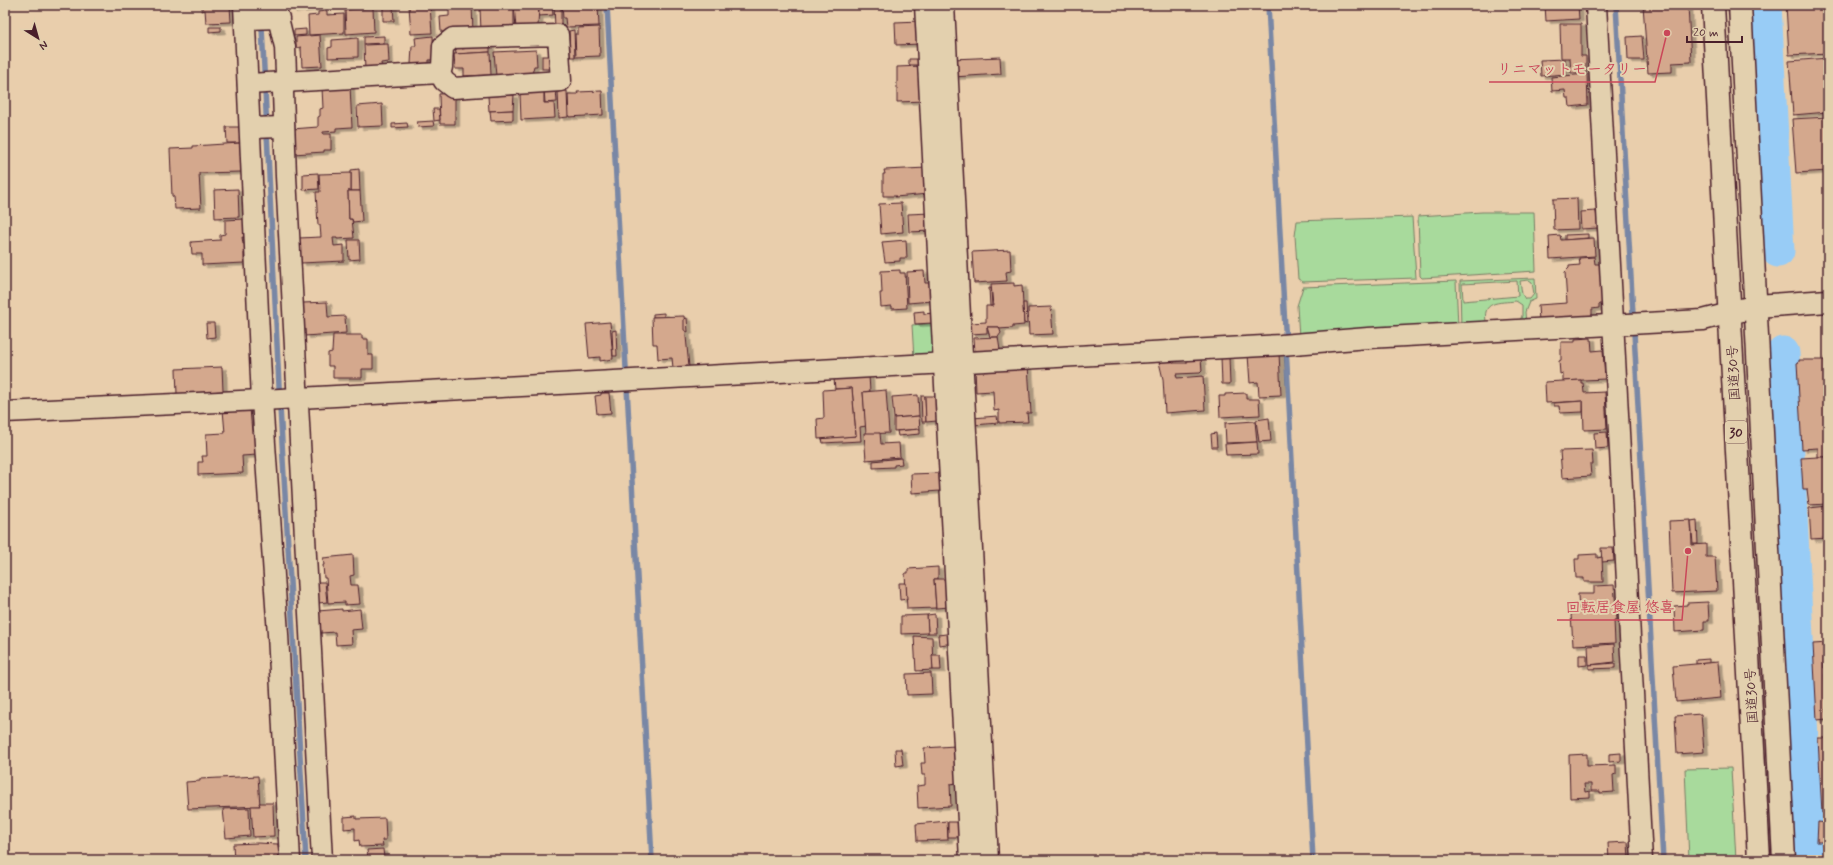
<svg xmlns="http://www.w3.org/2000/svg" width="1833" height="865" viewBox="0 0 1833 865" font-family="Mynerve,'Klee One',sans-serif">
	<defs>
		<filter id="shadow"><feDropShadow dx="4.5" dy="2.5" stdDeviation="0" flood-color="#0004"/></filter>
	</defs>
	<rect width="100%" height="100%" fill="#e9ceac"/>
	<filter id="ink" filterUnits="userSpaceOnUse"><feTurbulence type="fractalNoise" baseFrequency=".025" numOctaves="2"/><feDisplacementMap in="SourceGraphic" scale="8" xChannelSelector="R" yChannelSelector="G"/><feConvolveMatrix kernelMatrix="1 2 1 2 8 2 1 2 1" color-interpolation-filters="sRGB"/></filter>
	<g filter="url(#ink)">
		<g fill="#a8da9c" stroke="#797c64" fill-rule="evenodd">
			<path d="M 1482,212 L 1534,212 L 1536,271 L 1422,278 L 1420,276 L 1418,216 Z"/>
			<path d="M 1412,217 L 1416,278 L 1303,282 L 1298,279 L 1295,236 L 1297,221 Z"/>
			<path d="M 1535,278 L 1536,299 L 1529,302 L 1525,312 L 1526,325 L 1461,329 L 1460,281 ZM 1529,280 L 1532,282 L 1534,294 L 1530,299 L 1525,299 L 1522,294 L 1520,281 ZM 1517,281 L 1518,296 L 1463,301 L 1462,284 ZM 1516,301 L 1522,305 L 1522,316 L 1519,322 L 1487,325 C 1480,300 1499,303 1516,301 Z"/>
			<path d="M 1456,281 L 1458,327 L 1299,337 L 1297,306 L 1303,287 Z"/>
			<path d="M 935,323 L 938,354 L 914,359 L 912,325 Z"/>
			<path d="M 1731,768 L 1736,860 L 1689,860 L 1685,769 Z"/>
		</g>
		<g fill="none" stroke-linecap="round" stroke-linejoin="round">
			<g stroke="#7987a5" stroke-width="5.5">
				<path d="M 261,5 L 280,407 L 306,860"/>
				<path d="M 607,5 L 626,368"/>
				<path d="M 1268,5 L 1313,860"/>
				<path d="M 1616,5 L 1663,860"/>
				<path d="M 627,387 L 652,860"/>
			</g>
			<g stroke="#98ccf6" stroke-width="33">
				<path d="M 1765,5 L 1778,251"/>
				<path d="M 1783,353 L 1808,860"/>
			</g>
		</g>
		<g fill="#d4a88d" stroke="#4a1f2b" filter="url(#shadow)">
			<path d="M 202,5 L 230,5 L 231,22 L 206,23 L 205,10 L 202,11 Z"/>
			<path d="M 290,5 L 318,5 L 318,8 L 292,10 Z"/>
			<path d="M 449,5 L 472,5 L 473,32 L 441,32 L 440,17 L 449,16 Z"/>
			<path d="M 498,5 L 514,5 L 514,30 L 481,31 L 480,8 L 498,7 Z"/>
			<path d="M 514,5 L 539,5 L 538,26 L 516,28 Z"/>
			<path d="M 539,5 L 552,5 L 553,15 L 539,16 Z"/>
			<path d="M 554,5 L 561,5 L 561,28 L 555,28 Z"/>
			<path d="M 562,5 L 598,5 L 599,26 L 566,27 L 565,18 L 563,18 Z"/>
			<path d="M 1545,5 L 1578,5 L 1579,19 L 1546,21 Z"/>
			<path d="M 1643,5 L 1688,5 L 1691,62 L 1672,63 L 1672,72 L 1648,73 Z"/>
			<path d="M 1786,5 L 1828,5 L 1828,53 L 1789,55 Z"/>
			<path d="M 409,6 L 430,6 L 432,33 L 411,34 Z"/>
			<path d="M 383,7 L 393,7 L 394,21 L 383,21 Z"/>
			<path d="M 373,8 L 374,32 L 346,34 L 345,10 Z"/>
			<path d="M 327,11 L 327,15 L 344,14 L 344,33 L 309,35 L 308,16 L 318,15 L 318,12 Z"/>
			<path d="M 920,21 L 921,44 L 896,45 L 895,22 Z"/>
			<path d="M 1560,24 L 1581,24 L 1581,56 L 1586,56 L 1586,73 L 1571,73 L 1570,58 L 1561,58 Z"/>
			<path d="M 209,27 L 221,27 L 221,31 L 209,32 Z"/>
			<path d="M 599,27 L 600,56 L 576,57 L 575,34 L 578,34 L 578,28 Z"/>
			<path d="M 306,29 L 306,35 L 294,36 L 294,30 Z"/>
			<path d="M 574,30 L 575,57 L 570,57 L 569,31 Z"/>
			<path d="M 320,35 L 322,66 L 302,67 L 301,47 L 296,48 L 296,37 Z"/>
			<path d="M 384,36 L 384,43 L 364,44 L 364,37 Z"/>
			<path d="M 433,36 L 434,60 L 429,60 L 429,63 L 411,64 L 412,46 L 416,46 L 415,38 Z"/>
			<path d="M 1642,36 L 1644,60 L 1628,60 L 1627,37 Z"/>
			<path d="M 358,38 L 358,57 L 328,58 L 328,48 L 332,47 L 332,40 Z"/>
			<path d="M 388,44 L 389,62 L 381,63 L 382,70 L 365,70 L 364,45 Z"/>
			<path d="M 490,45 L 490,52 L 456,54 L 455,47 L 461,47 L 462,49 Z"/>
			<path d="M 536,50 L 537,66 L 534,66 L 532,74 L 496,76 L 494,52 Z"/>
			<path d="M 490,52 L 491,75 L 464,76 L 464,69 L 455,69 L 454,54 Z"/>
			<rect x="542" y="56" width="12" height="13"/>
			<path d="M 1000,57 L 1001,74 L 953,77 L 952,59 Z"/>
			<path d="M 1828,58 L 1828,112 L 1793,115 L 1789,61 Z"/>
			<path d="M 909,59 L 921,59 L 922,65 L 909,65 Z"/>
			<path d="M 1565,59 L 1566,74 L 1541,76 L 1540,60 Z"/>
			<path d="M 922,66 L 925,101 L 897,102 L 897,67 Z"/>
			<path d="M 1587,74 L 1588,105 L 1570,107 L 1569,98 L 1566,98 L 1565,90 L 1552,91 L 1551,77 Z"/>
			<path d="M 350,86 L 352,127 L 336,128 L 336,131 L 323,132 L 323,134 L 331,134 L 331,150 L 324,150 L 324,152 L 293,154 L 292,129 L 318,127 L 318,117 L 320,116 L 320,109 L 323,108 L 322,88 Z"/>
			<path d="M 544,89 L 556,89 L 557,102 L 545,103 Z"/>
			<path d="M 558,91 L 567,91 L 568,117 L 559,118 Z"/>
			<path d="M 602,91 L 603,115 L 569,117 L 568,94 L 578,94 L 577,92 Z"/>
			<path d="M 544,92 L 544,103 L 554,103 L 555,118 L 521,120 L 520,93 Z"/>
			<path d="M 455,93 L 455,124 L 440,124 L 439,94 Z"/>
			<path d="M 514,95 L 513,110 L 489,111 L 488,96 Z"/>
			<path d="M 382,104 L 383,126 L 358,127 L 357,106 Z"/>
			<path d="M 433,109 L 439,109 L 440,120 L 434,121 Z"/>
			<path d="M 513,110 L 513,120 L 491,121 L 490,111 Z"/>
			<path d="M 1828,117 L 1828,171 L 1796,173 L 1792,119 Z"/>
			<path d="M 433,121 L 434,126 L 418,127 L 417,122 Z"/>
			<path d="M 407,123 L 408,127 L 392,128 L 392,124 Z"/>
			<path d="M 226,127 L 240,127 L 240,143 L 227,143 Z"/>
			<path d="M 240,143 L 241,172 L 199,173 L 201,208 L 175,209 L 174,197 L 172,196 L 170,149 L 193,148 L 193,146 Z"/>
			<path d="M 927,168 L 928,194 L 895,197 L 896,196 L 883,196 L 883,174 L 885,174 L 884,170 Z"/>
			<path d="M 359,169 L 360,191 L 351,191 L 351,170 Z"/>
			<path d="M 318,173 L 319,189 L 303,190 L 303,174 Z"/>
			<path d="M 351,173 L 351,191 L 348,191 L 349,219 L 352,219 L 354,238 L 337,239 L 337,238 L 333,238 L 334,246 L 344,245 L 344,261 L 301,263 L 299,238 L 321,237 L 320,225 L 318,225 L 316,192 L 320,192 L 319,174 Z"/>
			<path d="M 238,189 L 239,217 L 215,218 L 214,190 Z"/>
			<path d="M 348,191 L 360,191 L 362,221 L 353,222 L 352,219 L 349,219 Z"/>
			<path d="M 1577,198 L 1578,229 L 1554,230 L 1553,199 Z"/>
			<path d="M 901,203 L 903,232 L 881,234 L 879,204 Z"/>
			<path d="M 1596,211 L 1598,228 L 1581,229 L 1580,212 Z"/>
			<path d="M 931,213 L 931,231 L 909,232 L 908,214 Z"/>
			<path d="M 244,219 L 245,238 L 242,237 L 243,244 L 246,243 L 247,253 L 244,253 L 244,263 L 202,265 L 202,254 L 192,254 L 191,242 L 220,240 L 220,235 L 225,234 L 225,220 Z"/>
			<path d="M 1588,234 L 1588,238 L 1565,240 L 1565,235 Z"/>
			<path d="M 1560,235 L 1561,240 L 1594,238 L 1595,256 L 1550,259 L 1549,236 Z"/>
			<path d="M 348,240 L 359,240 L 360,259 L 349,260 Z"/>
			<path d="M 906,240 L 907,258 L 900,258 L 900,261 L 885,262 L 882,242 Z"/>
			<path d="M 1010,250 L 1011,271 L 1006,272 L 1007,281 L 974,283 L 972,252 Z"/>
			<path d="M 1594,257 L 1595,264 L 1600,264 L 1602,304 L 1599,304 L 1599,308 L 1592,309 L 1592,319 L 1539,322 L 1538,305 L 1567,303 L 1565,272 L 1569,268 L 1569,266 L 1580,265 L 1579,258 Z"/>
			<path d="M 900,270 L 900,273 L 905,273 L 907,308 L 892,309 L 892,306 L 881,307 L 880,293 L 882,293 L 881,271 Z"/>
			<path d="M 924,271 L 925,283 L 931,283 L 932,301 L 908,303 L 907,272 Z"/>
			<path d="M 1014,283 L 1014,286 L 1022,285 L 1024,325 L 1013,326 L 1013,328 L 999,329 L 999,327 L 987,327 L 987,333 L 971,334 L 970,323 L 986,322 L 986,306 L 993,306 L 991,284 Z"/>
			<path d="M 989,288 L 991,288 L 992,306 L 990,306 Z"/>
			<path d="M 327,302 L 328,317 L 345,316 L 346,333 L 305,336 L 303,303 Z"/>
			<path d="M 1023,303 L 1026,303 L 1027,324 L 1024,323 Z"/>
			<path d="M 1051,307 L 1053,334 L 1029,335 L 1028,308 Z"/>
			<path d="M 924,311 L 924,314 L 933,313 L 933,323 L 915,324 L 914,312 Z"/>
			<path d="M 664,313 L 664,317 L 653,317 L 653,314 Z"/>
			<path d="M 684,316 L 689,367 L 673,368 L 672,358 L 658,359 L 657,344 L 653,344 L 652,317 Z"/>
			<path d="M 687,318 L 688,332 L 684,330 L 684,319 Z"/>
			<path d="M 610,322 L 613,359 L 600,361 L 600,357 L 589,358 L 586,324 Z"/>
			<path d="M 206,323 L 214,323 L 215,337 L 207,338 Z"/>
			<path d="M 987,327 L 999,327 L 1001,333 L 998,337 L 990,337 Z"/>
			<path d="M 616,330 L 617,356 L 613,356 L 612,331 Z"/>
			<path d="M 333,335 L 362,335 L 362,339 L 368,339 L 368,355 L 373,355 L 373,369 L 362,369 L 362,378 L 333,378 L 333,366 L 328,366 L 328,353 L 332,352 Z"/>
			<path d="M 998,337 L 1000,350 L 975,352 L 974,338 Z"/>
			<path d="M 1591,338 L 1592,351 L 1603,350 L 1605,379 L 1563,381 L 1563,373 L 1560,374 L 1559,361 L 1561,360 L 1561,342 L 1575,342 L 1575,339 Z"/>
			<path d="M 1279,353 L 1281,395 L 1259,396 L 1258,382 L 1250,383 L 1248,355 Z"/>
			<path d="M 1221,357 L 1229,357 L 1230,384 L 1222,384 Z"/>
			<path d="M 1826,357 L 1828,357 L 1828,457 L 1818,457 L 1818,448 L 1802,449 L 1797,363 L 1799,362 L 1799,360 L 1826,360 Z"/>
			<path d="M 1201,359 L 1202,371 L 1200,373 L 1176,374 L 1177,378 L 1203,376 L 1205,410 L 1165,413 L 1163,379 L 1159,362 L 1174,361 L 1174,363 L 1187,363 L 1187,360 Z"/>
			<path d="M 1028,365 L 1031,413 L 1027,413 L 1028,422 L 999,423 L 999,410 L 994,411 L 993,391 L 976,392 L 975,368 Z"/>
			<path d="M 222,367 L 223,391 L 177,394 L 176,369 Z"/>
			<path d="M 869,376 L 870,391 L 863,392 L 866,426 L 860,427 L 861,441 L 823,443 L 822,438 L 856,436 L 852,388 L 835,389 L 834,379 Z"/>
			<path d="M 1581,380 L 1581,383 L 1583,383 L 1584,393 L 1605,392 L 1607,429 L 1584,430 L 1583,401 L 1546,403 L 1545,382 Z"/>
			<path d="M 852,388 L 856,436 L 818,439 L 817,419 L 824,418 L 823,390 Z"/>
			<path d="M 886,390 L 889,433 L 866,434 L 863,392 Z"/>
			<path d="M 601,393 L 609,393 L 611,413 L 597,414 L 595,396 L 601,395 Z"/>
			<path d="M 1246,393 L 1246,399 L 1259,399 L 1260,415 L 1220,417 L 1219,396 L 1225,396 L 1225,394 Z"/>
			<path d="M 918,395 L 919,416 L 894,418 L 892,397 Z"/>
			<path d="M 921,396 L 925,396 L 926,422 L 922,422 Z"/>
			<path d="M 925,396 L 936,396 L 937,421 L 926,422 Z"/>
			<path d="M 1583,401 L 1583,412 L 1560,413 L 1559,406 L 1554,406 L 1554,403 Z"/>
			<path d="M 250,408 L 252,433 L 256,433 L 257,455 L 242,456 L 243,473 L 198,475 L 198,462 L 203,462 L 202,456 L 207,456 L 206,434 L 225,433 L 223,410 Z"/>
			<path d="M 919,416 L 920,429 L 894,431 L 894,418 Z"/>
			<path d="M 997,416 L 998,423 L 974,425 L 973,418 Z"/>
			<path d="M 1269,418 L 1271,441 L 1259,442 L 1256,420 Z"/>
			<path d="M 1255,421 L 1257,442 L 1226,443 L 1225,423 Z"/>
			<path d="M 920,429 L 920,434 L 898,436 L 897,431 Z"/>
			<path d="M 1607,432 L 1608,448 L 1595,449 L 1594,433 Z"/>
			<path d="M 864,433 L 880,433 L 881,444 L 899,443 L 900,457 L 866,460 Z"/>
			<path d="M 1216,433 L 1217,447 L 1212,447 L 1211,434 Z"/>
			<path d="M 1257,442 L 1258,454 L 1226,455 L 1225,444 Z"/>
			<path d="M 1592,450 L 1593,464 L 1590,464 L 1591,476 L 1562,478 L 1560,451 Z"/>
			<path d="M 1818,457 L 1828,457 L 1828,504 L 1809,505 L 1807,489 L 1803,489 L 1801,458 Z"/>
			<path d="M 901,458 L 902,464 L 894,465 L 894,467 L 873,468 L 873,461 Z"/>
			<path d="M 939,473 L 940,491 L 912,493 L 911,474 Z"/>
			<path d="M 1828,506 L 1828,538 L 1811,539 L 1809,508 Z"/>
			<path d="M 1691,520 L 1692,545 L 1706,544 L 1706,557 L 1715,557 L 1717,591 L 1672,593 L 1669,521 Z"/>
			<path d="M 1697,520 L 1698,544 L 1693,544 L 1691,521 Z"/>
			<path d="M 1601,548 L 1613,548 L 1614,561 L 1602,562 Z"/>
			<path d="M 1597,554 L 1597,558 L 1602,557 L 1603,582 L 1584,582 L 1584,578 L 1576,578 L 1575,559 L 1579,559 L 1579,555 Z"/>
			<path d="M 353,555 L 354,575 L 350,576 L 351,585 L 358,585 L 360,604 L 345,605 L 345,602 L 328,603 L 326,578 L 324,578 L 323,565 L 324,565 L 323,558 Z"/>
			<path d="M 938,567 L 938,579 L 934,579 L 936,608 L 907,609 L 905,573 L 908,573 L 908,569 Z"/>
			<path d="M 934,579 L 948,579 L 950,607 L 936,608 Z"/>
			<path d="M 317,582 L 325,582 L 327,602 L 319,603 Z"/>
			<path d="M 899,583 L 906,583 L 907,599 L 900,600 Z"/>
			<path d="M 1614,585 L 1617,620 L 1614,620 L 1615,643 L 1573,645 L 1571,614 L 1579,613 L 1578,594 L 1594,594 L 1594,586 Z"/>
			<path d="M 1708,602 L 1709,621 L 1704,621 L 1704,630 L 1675,632 L 1674,606 L 1687,605 L 1687,603 Z"/>
			<path d="M 342,609 L 342,611 L 360,609 L 362,629 L 351,630 L 352,644 L 336,645 L 335,632 L 321,633 L 318,611 Z"/>
			<path d="M 935,614 L 936,633 L 928,633 L 927,615 Z"/>
			<path d="M 927,615 L 928,633 L 901,634 L 901,616 Z"/>
			<path d="M 954,633 L 955,643 L 939,645 L 938,635 Z"/>
			<path d="M 914,636 L 932,637 L 933,670 L 916,671 Z"/>
			<path d="M 1828,643 L 1828,653 L 1824,653 L 1824,668 L 1827,668 L 1827,674 L 1825,674 L 1826,701 L 1828,701 L 1828,708 L 1826,708 L 1827,719 L 1817,720 L 1813,644 Z"/>
			<path d="M 1614,644 L 1615,662 L 1589,665 L 1588,646 Z"/>
			<path d="M 932,655 L 940,655 L 941,670 L 933,670 Z"/>
			<path d="M 1579,655 L 1587,655 L 1587,665 L 1579,666 Z"/>
			<path d="M 1709,659 L 1709,663 L 1696,664 L 1696,660 Z"/>
			<path d="M 1718,662 L 1721,698 L 1676,702 L 1673,666 Z"/>
			<path d="M 1615,663 L 1615,668 L 1589,669 L 1589,665 Z"/>
			<path d="M 931,673 L 932,694 L 907,695 L 906,674 Z"/>
			<path d="M 1701,714 L 1704,752 L 1677,754 L 1675,716 Z"/>
			<path d="M 1818,738 L 1828,738 L 1828,812 L 1822,813 Z"/>
			<path d="M 955,746 L 957,783 L 950,784 L 951,806 L 918,808 L 917,786 L 925,785 L 925,775 L 922,775 L 921,763 L 925,763 L 924,748 Z"/>
			<path d="M 895,749 L 901,749 L 903,765 L 896,766 Z"/>
			<path d="M 1621,753 L 1621,761 L 1609,762 L 1609,754 Z"/>
			<path d="M 1587,754 L 1587,766 L 1616,765 L 1616,774 L 1613,775 L 1614,792 L 1600,793 L 1600,791 L 1591,791 L 1591,784 L 1584,784 L 1585,792 L 1590,791 L 1590,797 L 1570,798 L 1569,755 Z"/>
			<path d="M 258,776 L 260,806 L 188,809 L 186,782 L 200,781 L 200,779 Z"/>
			<path d="M 259,803 L 273,803 L 274,836 L 253,837 L 251,806 L 260,806 Z"/>
			<path d="M 249,808 L 250,836 L 226,838 L 223,809 Z"/>
			<path d="M 356,816 L 356,819 L 385,818 L 386,840 L 382,840 L 383,846 L 360,847 L 359,840 L 355,841 L 355,828 L 344,829 L 344,817 Z"/>
			<path d="M 947,821 L 948,840 L 917,841 L 916,824 Z"/>
			<rect x="948" y="822" width="12" height="15"/>
			<path d="M 1818,822 L 1828,823 L 1828,842 L 1817,842 Z"/>
			<path d="M 1628,842 L 1629,860 L 1609,860 L 1608,843 Z"/>
			<path d="M 258,843 L 278,844 L 279,860 L 234,860 L 233,844 Z"/>
			<path d="M 383,849 L 384,858 L 368,859 L 367,850 Z"/>
		</g>
		<g fill="none" stroke-linecap="round" stroke-linejoin="round">
			<g stroke="#4a1f2b" stroke-width="23">
				<g id="minor">
					<path d="M 244,5 L 262,400 L 278,634 L 290,860"/>
					<path d="M 275,5 L 285,47 L 286,74 L 283,92 L 286,176 L 322,860"/>
					<path d="M 925,5 L 970,860"/>
					<path d="M 944,5 L 988,860"/>
					<path d="M 1596,5 L 1642,860"/>
					<path d="M 245,19 L 279,18"/>
					<path d="M 248,84 L 440,73 L 444,81 L 453,88 L 561,81 L 558,35 L 453,38 L 443,46 L 442,67 L 440,73"/>
					<path d="M 250,128 L 284,127"/>
					<path d="M 5,412 L 262,400 L 1281,345 L 1368,338 L 1703,320 L 1730,313"/>
				</g>
			</g>
			<g stroke="#4a1f2b" stroke-width="25">
				<path id="tertiary" d="M 1730,313 L 1757,306 L 1828,301"/>
			</g>
			<g stroke="#4a1f2b" stroke-width="25">
				<g id="trunk">
					<path d="M 1713,5 L 1759,860"/>
					<path d="M 1740,5 L 1784,860"/>
				</g>
			</g>
			<use href="#minor" stroke="#e3d0ae" stroke-width="20"/>
			<use href="#tertiary" stroke="#e3d0ae" stroke-width="22"/>
			<use href="#trunk" stroke="#e3d0ae" stroke-width="22"/>
		</g>
	</g>
	<g text-anchor="middle" stroke-width="4" stroke-linejoin="round" paint-order="stroke">
		<rect fill="#e3d0ae" stroke="#785452" stroke-width="1" x="1725" y="421" width="22" height="22" rx="3"/>
		<g font-size="13" font-weight="bold" fill="#4a1f2b">
			<text x="1736" y="437">30</text>
		</g>
		<g font-size="14" fill="#4a1f2b" stroke="#e3d0ae">
			<text transform="translate(1733 373) rotate(-93)" y="5">国道30号</text>
			<text transform="translate(1751 696) rotate(-93)" y="5">国道30号</text>
		</g>
	</g>
	<path fill="none" stroke="#ca4759" stroke-width="1.5" d="M1667 33L1655 82H1489M1688 551L1682 620H1557"/>
	<g fill="#ca4759" stroke="#e3d0ae" stroke-width="1.5">
		<circle cx="1667" cy="33" r="4"/>
		<circle cx="1688" cy="551" r="4"/>
	</g>
	<g font-size="15" text-anchor="middle" font-weight="bold" fill="#ca4759" stroke="#e3d0ae" stroke-width="4" stroke-linejoin="round" paint-order="stroke">
		<text x="1572" y="74">リニマットモータリー</text>
		<text x="1620" y="612">回転居食屋 悠喜</text>
	</g>
	<rect width="1833" height="865" fill="none" stroke="#e3d0ae" stroke-width="20"/>
	<rect x="10" y="10" width="1813" height="845" fill="none" stroke="#4a1f2b" stroke-width="1.5" filter="url(#ink)"/>
	<g transform="translate(38 38) rotate(143)" stroke="#e3d0ae" stroke-width="3" paint-order="stroke">
	<path d="M0-3L7 15L0 10L-7 15Z" fill="#4a1f2b"/>
	<text y="-6" font-size="11" font-weight="bold" text-anchor="middle" fill="#4a1f2b">N</text>
	</g>
	<path d="M1687 36v6h55v-6" fill="none" stroke="#4a1f2b" stroke-width="2"/>
	<text x="1693" y="36" font-size="12" fill="#4a1f2b" stroke="#e3d0ae" stroke-width="3" paint-order="stroke">20 m</text>
</svg>
